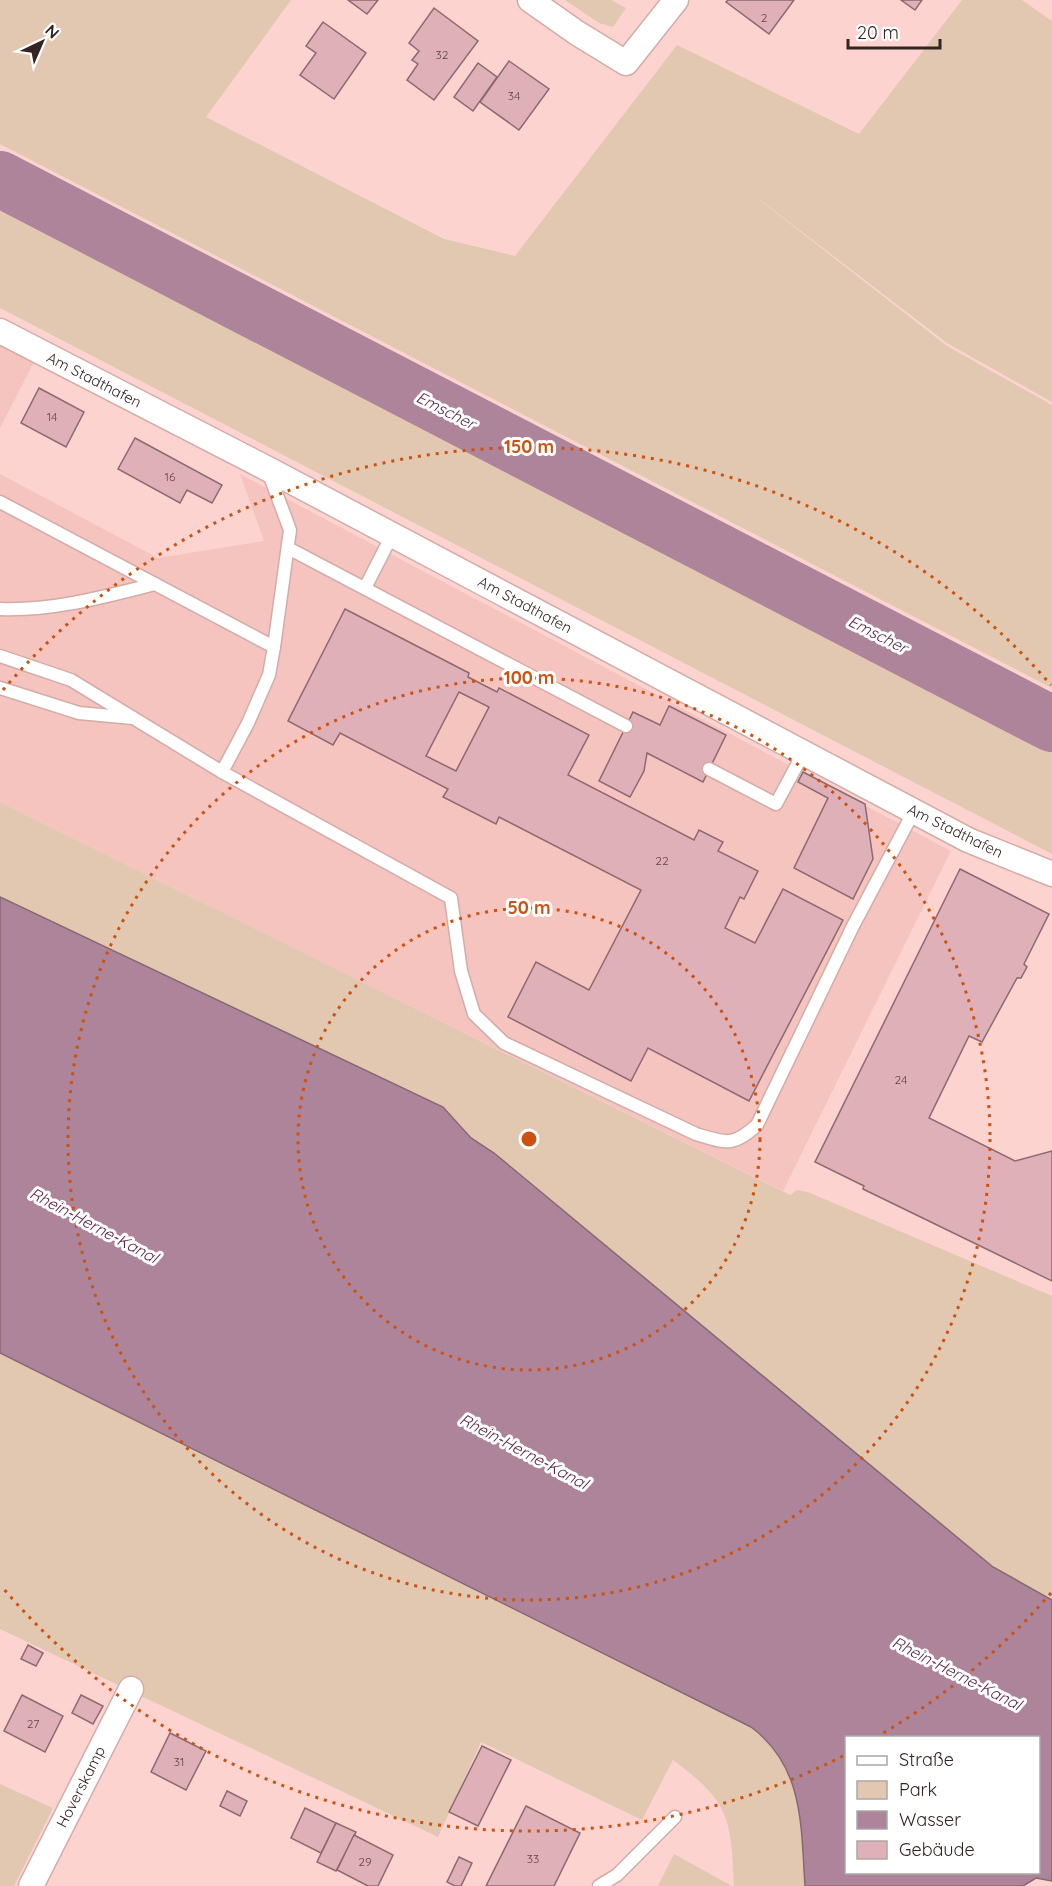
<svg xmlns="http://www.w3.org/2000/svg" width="1052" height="1886" viewBox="0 0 1052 1886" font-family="Quicksand,sans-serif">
	<rect width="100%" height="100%" fill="#fcd3cf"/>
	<g fill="#f5c4bf">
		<path d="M 0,331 L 39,352 L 0,428 Z"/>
		<path d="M 0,474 L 158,558 L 264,541 L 240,474 L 951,851 L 783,1191 L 0,802 Z"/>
	</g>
	<g fill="#e2c8b1">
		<path d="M 0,0 L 291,0 L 206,117 L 444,239 L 515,256 L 677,45 L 859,134 L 962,0 L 1022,0 L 1052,21 L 1052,402 L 947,343 L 738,183 L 947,346 L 1052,405 L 1052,688 L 0,144 Z"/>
		<path d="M 565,0 L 611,0 L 626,8 L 613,27 L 599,23 Z"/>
		<path d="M 0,206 L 1052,746 L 1052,854 L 0,308 Z"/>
		<path d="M 0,802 L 790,1195 L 797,1190 L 808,1192 L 1052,1296 L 1052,1600 L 993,1567 L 494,1153 L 471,1138 L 460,1124 L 353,1065 L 0,897 Z"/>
		<path d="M 0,1353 L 751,1727 C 805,1769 801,1823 805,1886 L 734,1886 C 731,1818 730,1802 673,1760 L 642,1820 L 481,1742 L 438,1837 L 0,1629 Z"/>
		<path d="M 0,1784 L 53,1808 L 14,1886 L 0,1886 Z"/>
		<path d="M 674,1854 L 732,1886 L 658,1886 Z"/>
	</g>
	<path fill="#ad8499" stroke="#886775" stroke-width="1.5" fill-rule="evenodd" d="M 0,897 L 443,1107 L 471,1138 L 494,1153 L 993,1567 L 1052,1600 L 1052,1881 L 1036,1878 L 1023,1886 L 805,1886 C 801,1826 804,1766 751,1727 L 0,1353 ZM 846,1738 L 1038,1738 L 1038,1872 L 846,1872 Z"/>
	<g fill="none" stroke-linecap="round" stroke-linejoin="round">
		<path stroke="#ad8499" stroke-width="56" d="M 0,179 L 1052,724"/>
	</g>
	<g fill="#e0b0b9" stroke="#8c6970" stroke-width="1.5" fill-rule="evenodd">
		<path d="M 348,0 L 378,0 L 367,14 Z"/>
		<path d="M 728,0 L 794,0 L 769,34 L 726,2 Z"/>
		<path d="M 901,0 L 922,0 L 915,10 Z"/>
		<path d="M 434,8 L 478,41 L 434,100 L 407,80 L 418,64 L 412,60 L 419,51 L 409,43 Z"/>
		<path d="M 323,22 L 366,53 L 334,99 L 300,75 L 316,53 L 306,46 Z"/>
		<path d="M 509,61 L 549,89 L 519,130 L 480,102 Z"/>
		<path d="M 478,63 L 497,77 L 473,111 L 454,97 Z"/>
		<path d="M 39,388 L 84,412 L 66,447 L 21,423 Z"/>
		<path d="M 135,438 L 222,485 L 212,503 L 187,490 L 180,503 L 118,469 Z"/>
		<path d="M 345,609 L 469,673 L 468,677 L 497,692 L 499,688 L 589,735 L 568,775 L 694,840 L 699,830 L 723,842 L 718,851 L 758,871 L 744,899 L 740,897 L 725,928 L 755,943 L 783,889 L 843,920 L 749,1101 L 648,1048 L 631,1081 L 508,1017 L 536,962 L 589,990 L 641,890 L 499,817 L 496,824 L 443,797 L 448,789 L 340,733 L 333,745 L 288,721 ZM 459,692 L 489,707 L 456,771 L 426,756 Z"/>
		<path d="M 669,706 L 726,735 L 703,782 L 647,753 L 644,771 L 630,797 L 599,781 L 633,712 L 660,725 Z"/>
		<path d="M 803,772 L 865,804 L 873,859 L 853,899 L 794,868 L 828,798 L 798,782 Z"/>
		<path d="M 960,869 L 1049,914 L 1024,964 L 1027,967 L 1021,978 L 1017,978 L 982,1042 L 969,1036 L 929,1118 L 1015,1161 L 1052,1151 L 1052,1281 L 863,1189 L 864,1186 L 815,1162 Z"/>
		<path d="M 28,1645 L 43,1653 L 36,1666 L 21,1659 Z"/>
		<path d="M 22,1695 L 63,1716 L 45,1752 L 4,1731 Z"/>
		<path d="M 81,1695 L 103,1706 L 93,1724 L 72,1713 Z"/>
		<path d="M 170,1733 L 206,1751 L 186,1790 L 151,1772 Z"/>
		<path d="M 482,1746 L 511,1760 L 478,1826 L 449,1812 Z"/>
		<path d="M 227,1791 L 247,1801 L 240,1816 L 220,1806 Z"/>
		<path d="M 526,1806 L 580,1833 L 554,1886 L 486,1886 Z"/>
		<path d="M 305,1808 L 336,1823 L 321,1853 L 291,1838 Z"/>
		<path d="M 336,1823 L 356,1832 L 336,1871 L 317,1862 Z"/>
		<path d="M 354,1835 L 393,1855 L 378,1886 L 368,1886 L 337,1870 Z"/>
		<path d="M 459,1857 L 472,1863 L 461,1886 L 455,1886 L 447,1882 Z"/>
	</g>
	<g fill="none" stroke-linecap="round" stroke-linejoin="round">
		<g stroke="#d3aca8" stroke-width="15">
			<g id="service">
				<path d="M 0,502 L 274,647"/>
				<path d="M 288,548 L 626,726"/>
				<path d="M 365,588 L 392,535"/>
				<path d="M 0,609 C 54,611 103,597 155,584"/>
				<path d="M 0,656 L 71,680 L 222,772 L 248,723 L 269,675 L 274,647 L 290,530 L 268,471"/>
				<path d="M 0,688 L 79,713 L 133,718"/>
				<path d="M 709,769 L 776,804 L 804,752"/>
				<path d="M 222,772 L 451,898 L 461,971 L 474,1014 L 504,1043 L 696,1134 C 726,1143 733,1147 757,1125 L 853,926 L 914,811"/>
				<path d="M 599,1886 L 617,1875 L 675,1817"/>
			</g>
		</g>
		<g stroke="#d3aca8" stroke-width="27">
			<g id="minor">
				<path d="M 530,0 L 577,33 L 626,63 L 676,0"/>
				<path d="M 0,331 L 266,468 L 968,840 L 1052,874"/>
				<path d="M 31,1886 L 131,1689"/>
			</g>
		</g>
		<use href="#service" stroke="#fff" stroke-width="12"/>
		<use href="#minor" stroke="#fff" stroke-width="24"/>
	</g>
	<g fill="none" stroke="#cd510f" stroke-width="3" stroke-dasharray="3 6">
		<circle cx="529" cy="1139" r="231"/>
		<circle cx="529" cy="1139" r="461"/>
		<path d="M1051 1593A692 692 0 0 1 880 1735M843 1756A692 692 0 0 1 3 1588M3 690A692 692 0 0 1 1051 685"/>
	</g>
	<g text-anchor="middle" stroke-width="6" stroke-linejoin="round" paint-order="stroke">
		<g font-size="12" fill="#5e4748">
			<text x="764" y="22">2</text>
			<text x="442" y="59">32</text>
			<text x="514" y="100">34</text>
			<text x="52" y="421">14</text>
			<text x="170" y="481">16</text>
			<text x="662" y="865">22</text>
			<text x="901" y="1084">24</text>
			<text x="33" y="1728">27</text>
			<text x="179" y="1766">31</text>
			<text x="533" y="1863">33</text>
			<text x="365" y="1866">29</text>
		</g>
		<g font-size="15" fill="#332422" stroke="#fff">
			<text transform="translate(94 380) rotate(27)" y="5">Am Stadthafen</text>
			<text transform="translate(525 605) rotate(28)" y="5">Am Stadthafen</text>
			<text transform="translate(955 831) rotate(26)" y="5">Am Stadthafen</text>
			<text transform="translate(81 1787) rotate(-63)" y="5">Hoverskamp</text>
		</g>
		<g font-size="16" font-style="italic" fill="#5c2747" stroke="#fff">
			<text transform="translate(446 410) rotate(27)" y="6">Emscher</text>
			<text transform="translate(878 634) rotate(27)" y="6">Emscher</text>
			<text transform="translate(94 1225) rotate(28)" y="6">Rhein-Herne-Kanal</text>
			<text transform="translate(524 1451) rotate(28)" y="6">Rhein-Herne-Kanal</text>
			<text transform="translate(957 1673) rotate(27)" y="6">Rhein-Herne-Kanal</text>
		</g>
	</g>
	<circle cx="529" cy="1139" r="9" fill="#cd510f" stroke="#fff" stroke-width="3"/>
	<g font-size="18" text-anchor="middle" font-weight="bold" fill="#cd510f" stroke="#fff" stroke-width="6" stroke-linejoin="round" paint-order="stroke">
		<text x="529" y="453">150 m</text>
		<text x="529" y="684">100 m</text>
		<text x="529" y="914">50 m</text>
	</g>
	<rect x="845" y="1736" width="195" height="138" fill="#ffffff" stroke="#ada7a7" stroke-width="1.5"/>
	<rect x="857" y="1756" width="30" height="9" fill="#ffffff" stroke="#ada7a7" stroke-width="1.5"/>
	<text x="899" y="1766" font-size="18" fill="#332422">Straße</text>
	<rect x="857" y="1781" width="30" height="18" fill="#e2c8b1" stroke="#ada7a7" stroke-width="1.5"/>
	<text x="899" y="1796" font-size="18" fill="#332422">Park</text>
	<rect x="857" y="1811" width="30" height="18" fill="#ad8499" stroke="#ada7a7" stroke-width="1.5"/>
	<text x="899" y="1826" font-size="18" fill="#332422">Wasser</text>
	<rect x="857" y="1841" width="30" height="18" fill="#e0b0b9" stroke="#ada7a7" stroke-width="1.5"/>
	<text x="899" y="1856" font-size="18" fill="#332422">Gebäude</text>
	<g transform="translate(42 42) rotate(44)" stroke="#ffffff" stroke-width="4.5" paint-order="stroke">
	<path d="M0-4.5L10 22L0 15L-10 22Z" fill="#332422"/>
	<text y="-9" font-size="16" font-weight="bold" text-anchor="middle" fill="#332422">N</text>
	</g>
	<path d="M848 39v9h92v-9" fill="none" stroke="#332422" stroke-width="3"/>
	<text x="857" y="39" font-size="18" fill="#332422" stroke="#ffffff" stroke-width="4.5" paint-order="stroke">20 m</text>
</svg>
